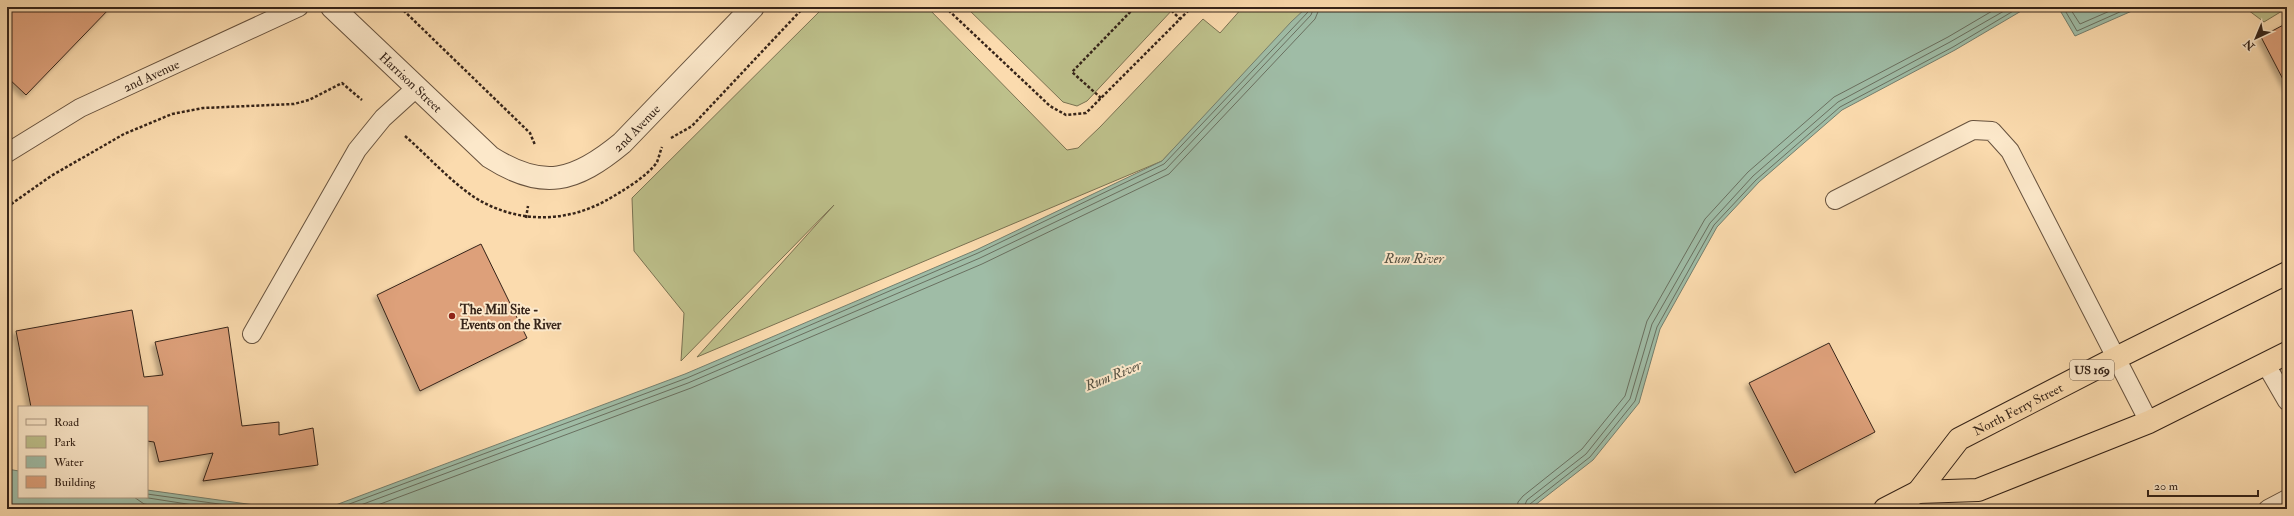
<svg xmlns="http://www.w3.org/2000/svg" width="2294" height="516" viewBox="0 0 2294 516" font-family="'IM FELL Double Pica',serif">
	<defs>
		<filter id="shadow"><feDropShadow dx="-3.5" dy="3.5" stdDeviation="2" flood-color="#0004"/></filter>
	</defs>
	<rect width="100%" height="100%" fill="#fbdbae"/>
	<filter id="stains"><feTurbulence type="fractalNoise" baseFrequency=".005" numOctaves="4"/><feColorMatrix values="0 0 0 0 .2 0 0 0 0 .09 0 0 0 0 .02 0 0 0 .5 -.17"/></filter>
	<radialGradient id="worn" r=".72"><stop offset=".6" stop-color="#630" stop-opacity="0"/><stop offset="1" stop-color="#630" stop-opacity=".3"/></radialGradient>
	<g fill="#bdc08b" stroke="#7a7252">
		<path d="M 824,7 L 927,7 L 1067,150 L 1078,148 L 1100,127 L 1203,19 L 1220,33 L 1243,7 L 1308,7 L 1162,161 L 697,357 L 834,205 L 681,361 L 684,313 L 634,251 L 632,198 Z"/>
		<path d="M 966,7 L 1175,7 L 1087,101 L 1077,106 L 1063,102 Z"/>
		<path d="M 2244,7 L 2287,7 L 2287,8 L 2264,22 Z"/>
	</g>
	<g fill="#9fbca6" stroke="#757f6e">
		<path d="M 1307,7 L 2028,7 L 1955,50 L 1842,110 L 1759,182 L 1717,227 L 1660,329 L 1639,403 L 1593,460 L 1530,509 L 325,509 L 685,374 L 976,250 L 1162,161 L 1291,22 Z"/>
		<path d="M 2058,7 L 2141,7 L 2075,36 Z"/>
		<path d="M 7,469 L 19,471 L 19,497 L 147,497 L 147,490 L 283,509 L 7,509 Z"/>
	</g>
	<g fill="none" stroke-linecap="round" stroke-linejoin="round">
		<g stroke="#6a7060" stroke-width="1">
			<path d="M 2063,7 L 2077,31 L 2131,7"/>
			<path d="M 2069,7 L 2080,24 L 2119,7"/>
			<path d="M 147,494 L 255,509"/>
			<path d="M 134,497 L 144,504 L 177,509"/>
			<path d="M 142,497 L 219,509"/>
			<path d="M 336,509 L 687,378 L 978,253 L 1164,164 L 1308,12 L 1309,7"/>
			<path d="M 350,509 L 688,383 L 980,258 L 1166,169 L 1311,15 L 1314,7"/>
			<path d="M 367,509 L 691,388 L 982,264 L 1169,174 L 1315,19 L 1320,7"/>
			<path d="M 1517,509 L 1518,502 L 1523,496 L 1582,449 L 1625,396 L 1647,321 L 1705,219 L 1748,172 L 1834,97 L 1948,37 L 1999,7"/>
			<path d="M 1523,509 L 1527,500 L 1586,454 L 1630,399 L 1652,324 L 1710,223 L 1753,176 L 1838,102 L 1950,42 L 2011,7"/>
			<path d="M 1528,509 L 1530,504 L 1590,457 L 1635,401 L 1657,327 L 1714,225 L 1756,180 L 1840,107 L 1953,47 L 2020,7"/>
		</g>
	</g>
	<g fill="#dda07a" stroke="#362419" filter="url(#shadow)">
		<path d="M 7,7 L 111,7 L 26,95 L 7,77 Z"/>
		<path d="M 2287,23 L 2287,87 L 2261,37 Z"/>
		<path d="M 481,244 L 527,338 L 420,391 L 377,295 Z"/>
		<path d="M 132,310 L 144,377 L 163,375 L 155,342 L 228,327 L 242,426 L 279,422 L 279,435 L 313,428 L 318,465 L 203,481 L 213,453 L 159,462 L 154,442 L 147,441 L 147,407 L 31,407 L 16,331 Z"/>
		<path d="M 1829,343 L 1875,432 L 1795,473 L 1749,383 Z"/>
	</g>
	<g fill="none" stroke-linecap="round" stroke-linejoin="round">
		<g stroke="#67523e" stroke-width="20">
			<g id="lane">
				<path id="s1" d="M 7,153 L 80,108 L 299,7"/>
				<path d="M 1835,200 L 1973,130 L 1992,131 L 2010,151 L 2149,422"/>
				<path d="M 252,334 L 357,150 L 383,118 L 416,88"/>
				<path d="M 2265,363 L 2287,401"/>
				<path d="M 2268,509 L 2287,499"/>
			</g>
		</g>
		<g stroke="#67523e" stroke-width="24">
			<g id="street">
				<path id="s2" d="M 332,7 L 490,157 C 543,191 575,182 622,143 L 753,7"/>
			</g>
		</g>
		<g stroke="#362419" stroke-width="24">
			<g id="highway">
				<path id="s3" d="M 1918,492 L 1959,439 L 2116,358 L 2287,273"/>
				<path d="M 1885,509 L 1918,492 L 1978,490 L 2149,422 L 2287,353"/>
			</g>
		</g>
		<g stroke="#362419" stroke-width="2.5" stroke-dasharray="3 2" stroke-linecap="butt">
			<path d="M 400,7 L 530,133 L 535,145"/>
			<path d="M 945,7 L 1050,106 L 1066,115 L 1086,113 L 1192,7"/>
			<path d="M 1168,7 L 1180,19"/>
			<path d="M 1101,98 L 1072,72 L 1135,7"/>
			<path d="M 405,136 C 428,156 449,180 474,197 C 515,223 564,224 607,200 C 621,192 648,176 657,162 C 659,157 660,152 662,147"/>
			<path d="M 671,138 L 692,126 L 804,7"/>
			<path d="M 7,207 L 51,176 L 124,134 L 172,114 L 203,108 L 294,104 L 309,100 L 342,83 L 362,100"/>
			<path d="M 526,218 L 528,206"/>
		</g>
		<use href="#lane" stroke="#fce8ca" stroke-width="18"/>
		<use href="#street" stroke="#fce8ca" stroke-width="22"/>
		<use href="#highway" stroke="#fbdbae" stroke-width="22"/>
	</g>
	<circle fill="#8f2418" stroke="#fce8ca" stroke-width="1.5" cx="452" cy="316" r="4"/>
	<g text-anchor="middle" stroke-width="4" stroke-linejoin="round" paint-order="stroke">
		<rect fill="#fce8ca" stroke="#715f4e" stroke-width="1" x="2070" y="360" width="44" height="20" rx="3"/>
		<g font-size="12" font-weight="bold" fill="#362419">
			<text x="2092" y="374">US 169</text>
		</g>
		<g font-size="13" fill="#362419" stroke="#fce8ca">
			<text dy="5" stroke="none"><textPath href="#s1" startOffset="164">2nd Avenue</textPath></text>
			<text dy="5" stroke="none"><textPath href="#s2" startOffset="109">Harrison Street</textPath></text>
			<text dy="5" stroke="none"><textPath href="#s2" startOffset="385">2nd Avenue</textPath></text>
			<text dy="5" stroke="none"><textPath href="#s3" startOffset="133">North Ferry Street</textPath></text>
		</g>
		<g font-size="13" font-weight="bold" fill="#362419" stroke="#fce8ca" text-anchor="start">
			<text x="460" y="314">The Mill Site -<tspan x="460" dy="15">Events on the River</tspan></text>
		</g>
		<g font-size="14" font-style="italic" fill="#565243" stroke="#fce8ca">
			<text x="1414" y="263">Rum River</text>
			<text transform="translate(1113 375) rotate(-22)" y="5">Rum River</text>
		</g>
	</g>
	<rect width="2294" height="516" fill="none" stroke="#fbdbae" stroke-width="24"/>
	<rect x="8" y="8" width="2278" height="500" fill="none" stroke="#362419" stroke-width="2"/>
	<rect x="12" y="12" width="2270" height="492" fill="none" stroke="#362419"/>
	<rect x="18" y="406" width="130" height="92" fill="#fce8ca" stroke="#ad9a83"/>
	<rect x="26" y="419" width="20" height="6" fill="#fce8ca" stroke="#ad9a83"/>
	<text x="54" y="426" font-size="12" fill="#362419">Road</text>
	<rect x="26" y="436" width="20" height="12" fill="#bdc08b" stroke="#ad9a83"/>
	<text x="54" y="446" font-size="12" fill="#362419">Park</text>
	<rect x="26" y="456" width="20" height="12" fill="#9fbca6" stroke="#ad9a83"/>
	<text x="54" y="466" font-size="12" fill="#362419">Water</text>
	<rect x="26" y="476" width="20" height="12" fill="#dda07a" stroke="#ad9a83"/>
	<text x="54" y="486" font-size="12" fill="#362419">Building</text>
	<g transform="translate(2256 38) rotate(224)" stroke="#fce8ca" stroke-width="3" paint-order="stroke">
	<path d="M0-3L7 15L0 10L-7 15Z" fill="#362419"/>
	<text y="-6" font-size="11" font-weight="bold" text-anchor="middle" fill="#362419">N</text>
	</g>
	<path d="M2148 490v6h110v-6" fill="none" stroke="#362419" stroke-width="2"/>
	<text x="2154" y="490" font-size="12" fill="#362419" stroke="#fce8ca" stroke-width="3" paint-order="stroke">20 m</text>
	<rect width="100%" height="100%" filter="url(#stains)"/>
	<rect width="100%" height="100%" fill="url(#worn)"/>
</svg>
